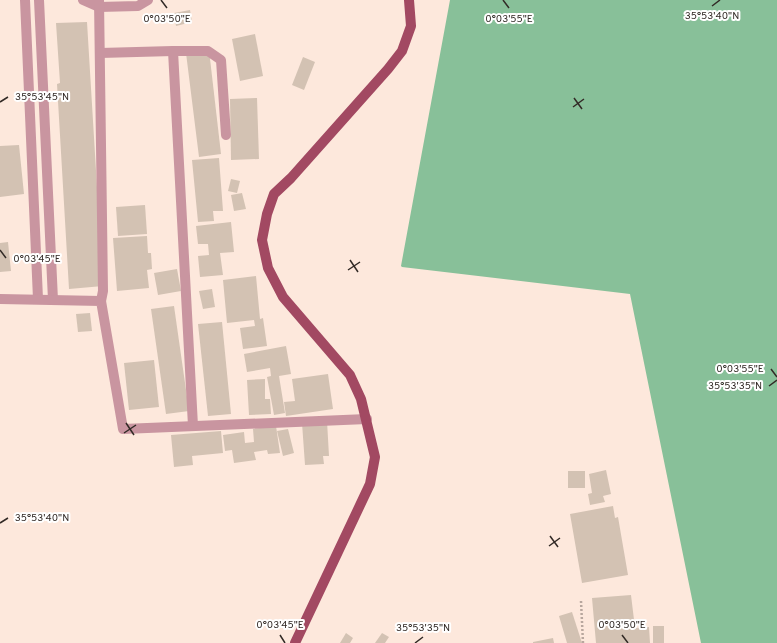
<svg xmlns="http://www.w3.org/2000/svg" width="777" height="643" viewBox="0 0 777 643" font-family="Overpass,sans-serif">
	<rect width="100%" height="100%" fill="#fde8dc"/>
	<path fill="#88c099" d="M 450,0 L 777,0 L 777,643 L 701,643 L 630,294 L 402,267 L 401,266 Z"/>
	<g fill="#d3c2b3">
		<path d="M 190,10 L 192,22 L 176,26 L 174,13 Z"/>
		<path d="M 87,22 L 103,286 L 69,289 L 57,84 L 60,83 L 56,23 Z"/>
		<path d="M 255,34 L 263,76 L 240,81 L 232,39 Z"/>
		<path d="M 209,50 L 221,154 L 199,157 L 186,53 Z"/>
		<path d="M 303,57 L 315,62 L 304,90 L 292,85 Z"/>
		<path d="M 257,98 L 259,159 L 231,160 L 230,99 Z"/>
		<path d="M 19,145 L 24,194 L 0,197 L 0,146 Z"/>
		<path d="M 219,158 L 223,211 L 213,211 L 214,221 L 198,222 L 192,160 Z"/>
		<path d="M 231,179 L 240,181 L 237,193 L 228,191 Z"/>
		<path d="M 242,193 L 246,209 L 234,211 L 231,195 Z"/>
		<path d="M 145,205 L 147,234 L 118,236 L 116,207 Z"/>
		<path d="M 231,222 L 234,252 L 220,253 L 223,275 L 200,277 L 198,256 L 209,255 L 208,244 L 198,244 L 196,226 Z"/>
		<path d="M 147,236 L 148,253 L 151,253 L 152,269 L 147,270 L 149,288 L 117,291 L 113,238 Z"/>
		<path d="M 8,242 L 11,271 L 0,272 L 0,243 Z"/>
		<path d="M 177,269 L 181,291 L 158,295 L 154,273 Z"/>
		<path d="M 256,276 L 260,319 L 263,318 L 267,346 L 243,349 L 240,328 L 255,326 L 254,320 L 227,323 L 223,280 Z"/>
		<path d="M 212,289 L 215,307 L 203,309 L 199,291 Z"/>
		<path d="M 174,306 L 189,411 L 166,414 L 151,309 Z"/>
		<path d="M 90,313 L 92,331 L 78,332 L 76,314 Z"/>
		<path d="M 222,322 L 231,414 L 208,416 L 198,324 Z"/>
		<path d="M 286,346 L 291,374 L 279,376 L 285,413 L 274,415 L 267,377 L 271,376 L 270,368 L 247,372 L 244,354 Z"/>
		<path d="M 154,360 L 159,407 L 129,410 L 124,363 Z"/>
		<path d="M 328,374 L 333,409 L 286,416 L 284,402 L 295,401 L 292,379 Z"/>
		<path d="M 265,379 L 265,399 L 270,399 L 271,414 L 249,415 L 247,380 Z"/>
		<path d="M 327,421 L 329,456 L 323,456 L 324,464 L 305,465 L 302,423 Z"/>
		<path d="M 276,426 L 280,453 L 268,454 L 267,450 L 254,452 L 256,460 L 234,463 L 232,450 L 225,451 L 223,435 L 244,432 L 245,443 L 254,442 L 253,429 Z"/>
		<path d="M 288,429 L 294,453 L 283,456 L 277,431 Z"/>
		<path d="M 221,431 L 223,453 L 192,456 L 193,465 L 174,467 L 171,435 Z"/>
		<path d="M 606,470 L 611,494 L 603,496 L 605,502 L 590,505 L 588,494 L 592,493 L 589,474 Z"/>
		<rect x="568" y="471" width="17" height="17"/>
		<path d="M 613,506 L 615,518 L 618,517 L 628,575 L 582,583 L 570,514 Z"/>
		<path d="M 631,595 L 635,628 L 649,627 L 650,643 L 596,643 L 592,598 Z"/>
		<path d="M 572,612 L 582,643 L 567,643 L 559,616 Z"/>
		<rect x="653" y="626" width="11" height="17"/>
		<path d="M 346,633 L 353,638 L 350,643 L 340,643 Z"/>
		<path d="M 382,633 L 389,637 L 385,643 L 375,643 Z"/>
		<path d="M 553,638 L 554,643 L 533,643 L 533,642 Z"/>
	</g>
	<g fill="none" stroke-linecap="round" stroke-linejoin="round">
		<path stroke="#b8a79e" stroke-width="2.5" stroke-dasharray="2 2" stroke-linecap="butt" d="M 581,601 L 583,643"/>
		<g stroke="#c995a0" stroke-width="10">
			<path d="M 25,0 L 38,299"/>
			<path d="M 39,0 L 53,300"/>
			<path d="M 83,0 L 99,7 L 138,6 L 148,0"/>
			<path d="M 99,0 L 103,291 L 101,301"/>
			<path d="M 173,51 L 193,426"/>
			<path d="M 100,53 L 173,51 L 208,51 L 221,60 L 226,135"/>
			<path d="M 0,299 L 101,301 L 123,429 L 367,419"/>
		</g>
		<path stroke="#a24962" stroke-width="10" d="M 295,643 L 370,484 L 375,457 L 361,399 L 350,375 L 283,297 L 268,268 L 262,240 L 267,214 L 274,194 L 291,178 L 388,69 L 402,51 L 411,26 L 409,0"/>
	</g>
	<path fill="none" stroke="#322a26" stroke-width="1.5" d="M 161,0 L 167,8M 503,0 L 509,8M 712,6 L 720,0M 574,98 L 582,109M 0,102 L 8,97M 573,107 L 584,99M 0,250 L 6,258M 350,260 L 358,272M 348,270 L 360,262M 771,369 L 777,377M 769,386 L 777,380M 126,423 L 134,435M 124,433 L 136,425M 0,523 L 8,518M 550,536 L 558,547M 549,546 L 560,538M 280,635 L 285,643M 622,635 L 628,643M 415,643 L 423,637"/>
	<g font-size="10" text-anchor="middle" fill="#322a26" stroke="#fff" stroke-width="4" stroke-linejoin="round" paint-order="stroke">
		<text x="712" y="19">35°53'40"N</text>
		<text x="167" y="22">0°03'50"E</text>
		<text x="509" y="22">0°03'55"E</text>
		<text x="42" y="100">35°53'45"N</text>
		<text x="37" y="262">0°03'45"E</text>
		<text x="740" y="372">0°03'55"E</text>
		<text x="735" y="389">35°53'35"N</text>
		<text x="42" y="521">35°53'40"N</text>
		<text x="280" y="628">0°03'45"E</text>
		<text x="622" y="628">0°03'50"E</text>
		<text x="423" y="631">35°53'35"N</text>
	</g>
</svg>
